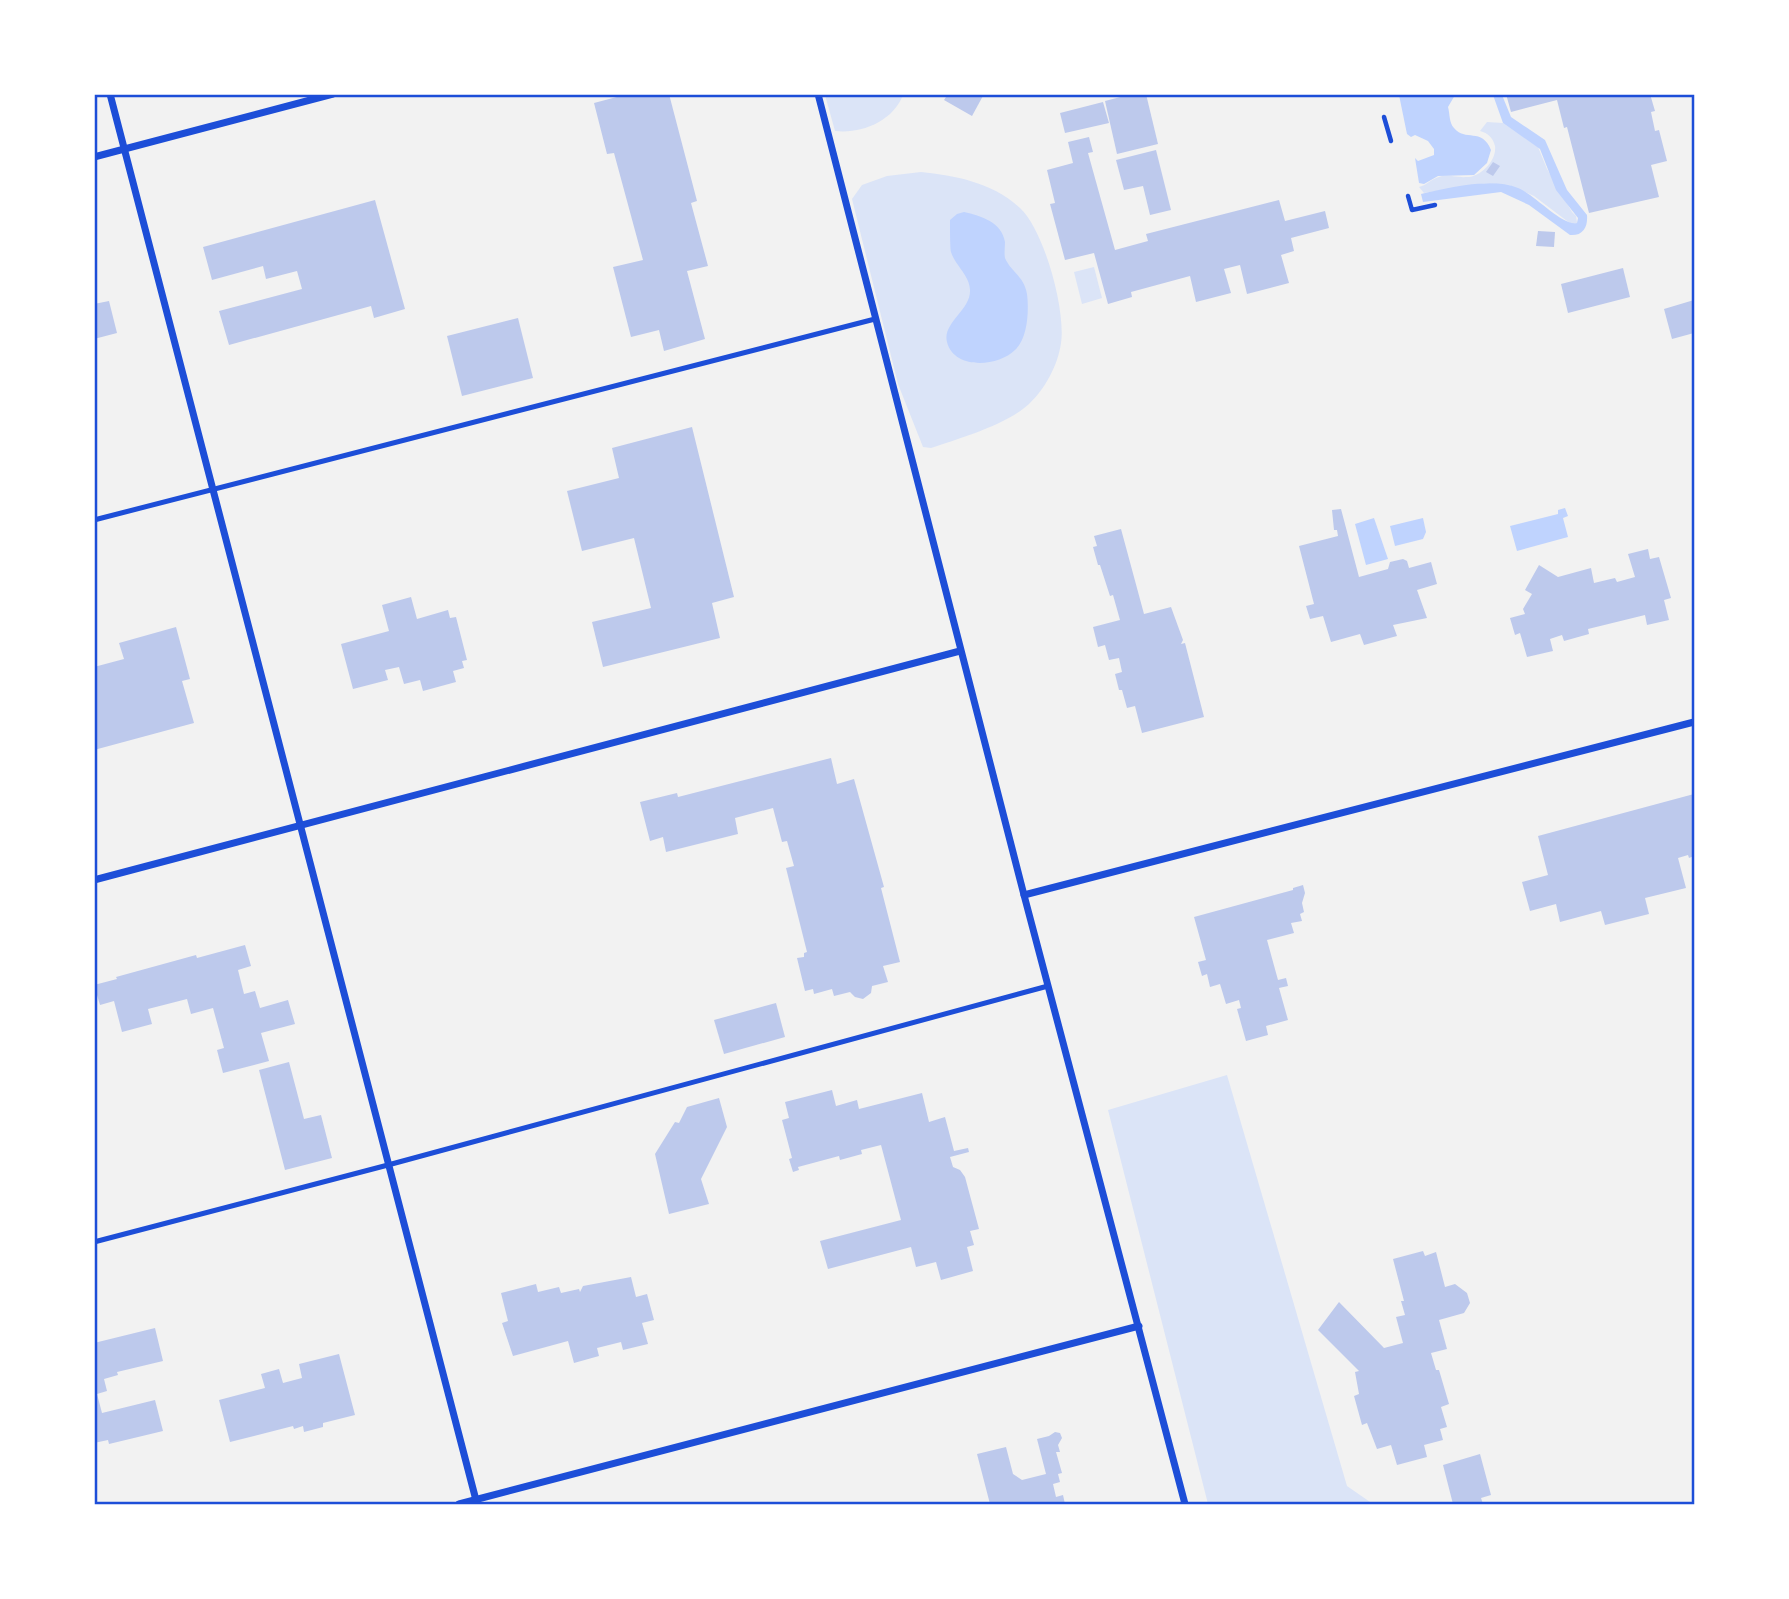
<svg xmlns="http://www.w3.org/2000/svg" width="1789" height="1599" viewBox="0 0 1789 1599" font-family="Ubuntu,sans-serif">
	<rect width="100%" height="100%" fill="#f2f2f2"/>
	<g fill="#dbe4f7">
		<path d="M 825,95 L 825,94 L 903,95 C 893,121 862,134 835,131 Z"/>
		<path d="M 1487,122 L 1503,123 L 1538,147 L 1547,169 L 1572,212 L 1576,216 L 1577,223 L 1571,224 L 1534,196 L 1509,185 L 1484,183 L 1424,193 L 1419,187 C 1427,185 1431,179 1439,177 C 1449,174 1457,178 1467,177 C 1481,177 1497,160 1495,146 C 1493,138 1488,133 1480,131 Z"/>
		<path d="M 921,172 C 956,176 992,182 1020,208 C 1044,230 1066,310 1061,343 C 1058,365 1045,389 1029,404 C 1006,425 960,438 931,448 L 923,447 L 898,384 L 852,199 L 862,185 L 887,176 Z"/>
		<path d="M 1094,267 L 1102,298 L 1082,304 L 1074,272 Z"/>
		<path d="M 1227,1075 L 1347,1486 L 1373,1504 L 1208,1504 L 1108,1110 Z"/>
	</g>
	<g fill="#bfd3fe">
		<path d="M 1399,95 L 1455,95 L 1448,107 C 1450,114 1449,123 1454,128 C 1465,142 1482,127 1491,150 L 1487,163 L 1474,175 L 1438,176 L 1424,184 L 1419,183 L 1415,158 L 1418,161 L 1434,155 L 1434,149 L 1428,141 L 1415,135 L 1411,137 L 1407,134 Z"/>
		<path d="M 1493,95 L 1502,95 L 1511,117 L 1545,140 L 1567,190 L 1587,215 C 1588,227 1583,236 1570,235 L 1529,205 L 1501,192 L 1423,202 L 1421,194 C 1448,188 1492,177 1518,188 C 1534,194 1563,227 1577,223 L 1578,218 L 1556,190 L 1540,149 L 1503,123 Z"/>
		<path d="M 964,212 C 981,216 1002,222 1005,242 C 1005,247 1004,253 1005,258 C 1011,272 1024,276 1027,294 C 1029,310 1028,338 1015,350 C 998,367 954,370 947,342 C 942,323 971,310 970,290 C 970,276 955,265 951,252 C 950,248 950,225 950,220 L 957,214 Z"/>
		<path d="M 1565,508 L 1568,516 L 1563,518 L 1568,537 L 1517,551 L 1510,526 L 1558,514 L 1558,510 Z"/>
		<path d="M 1374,518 L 1388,559 L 1366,565 L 1355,524 Z"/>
		<path d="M 1423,518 L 1426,532 L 1423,539 L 1395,546 L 1390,526 Z"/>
	</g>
	<g fill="#bdc9ec">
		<path d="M 628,94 L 669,94 L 697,201 L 691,203 L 708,266 L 687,271 L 705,339 L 664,351 L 659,330 L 631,337 L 613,267 L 643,260 L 614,153 L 607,154 L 594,103 Z"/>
		<path d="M 948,94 L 984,94 L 972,116 L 944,100 Z"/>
		<path d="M 1132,94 L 1146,94 L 1158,144 L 1117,154 L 1105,101 Z"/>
		<path d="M 1506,94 L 1650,94 L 1655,111 L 1651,112 L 1655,131 L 1659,130 L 1667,161 L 1651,165 L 1659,197 L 1589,213 L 1567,127 L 1564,128 L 1557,100 L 1511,112 Z"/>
		<path d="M 1103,102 L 1109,123 L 1065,133 L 1060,113 Z"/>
		<path d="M 1089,137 L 1093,152 L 1088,153 L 1115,250 L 1148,241 L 1146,234 L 1279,200 L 1285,221 L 1325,211 L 1329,228 L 1291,238 L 1294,251 L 1281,255 L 1289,283 L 1247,294 L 1240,265 L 1224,269 L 1231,293 L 1196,302 L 1190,276 L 1131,292 L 1132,297 L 1108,304 L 1094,253 L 1065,260 L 1050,204 L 1055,203 L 1047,170 L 1073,163 L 1068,142 Z"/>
		<path d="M 1156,150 L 1171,210 L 1150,215 L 1143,186 L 1124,190 L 1116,160 Z"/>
		<path d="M 1493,162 L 1500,166 L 1493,176 L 1486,172 Z"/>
		<path d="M 375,200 L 405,309 L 374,318 L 371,306 L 229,345 L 219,311 L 302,289 L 297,271 L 266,279 L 263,266 L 212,280 L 203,247 Z"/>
		<path d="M 1538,231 L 1555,232 L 1554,247 L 1536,246 Z"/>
		<path d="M 1623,268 L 1630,297 L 1568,313 L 1561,284 Z"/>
		<path d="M 1694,300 L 1694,333 L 1672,339 L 1664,309 Z"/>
		<path d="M 109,301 L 117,333 L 94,339 L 94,304 Z"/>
		<path d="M 518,318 L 533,378 L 462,396 L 447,336 Z"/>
		<path d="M 692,427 L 734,597 L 712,603 L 720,638 L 603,667 L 592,622 L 651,608 L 634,538 L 582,551 L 567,491 L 619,478 L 612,448 Z"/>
		<path d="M 1341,509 L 1359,577 L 1388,569 L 1390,562 L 1403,559 L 1407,561 L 1409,568 L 1431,562 L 1437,584 L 1417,590 L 1427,618 L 1393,625 L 1397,636 L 1364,645 L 1360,634 L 1331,642 L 1323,616 L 1310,619 L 1306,606 L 1314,604 L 1299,546 L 1338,536 L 1337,530 L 1334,530 L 1332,510 Z"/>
		<path d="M 1121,529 L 1144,614 L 1171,607 L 1183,640 L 1181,644 L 1185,643 L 1204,717 L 1142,733 L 1135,706 L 1127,708 L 1122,690 L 1119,690 L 1115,674 L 1122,672 L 1119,658 L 1109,660 L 1105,645 L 1098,647 L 1093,627 L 1120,620 L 1113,595 L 1110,596 L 1100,565 L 1098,565 L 1093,547 L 1097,546 L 1094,536 Z"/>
		<path d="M 1648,549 L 1650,559 L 1659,557 L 1671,598 L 1664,600 L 1669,620 L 1647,625 L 1645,615 L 1588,629 L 1589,634 L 1564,641 L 1562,635 L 1550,639 L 1553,651 L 1527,657 L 1520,633 L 1515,635 L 1510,618 L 1525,614 L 1523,609 L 1532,594 L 1525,590 L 1539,565 L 1558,577 L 1591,568 L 1594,583 L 1615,578 L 1617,582 L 1635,577 L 1628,554 Z"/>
		<path d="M 411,597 L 417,619 L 448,610 L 450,618 L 456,617 L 467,660 L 462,661 L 464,668 L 453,671 L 456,682 L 423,691 L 420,680 L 404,684 L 399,667 L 385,670 L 388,680 L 353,689 L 341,644 L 389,631 L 382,605 Z"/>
		<path d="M 176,627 L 190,679 L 182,681 L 194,723 L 94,750 L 94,667 L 124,659 L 119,643 Z"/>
		<path d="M 831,758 L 837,784 L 854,779 L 884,887 L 881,888 L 900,962 L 883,966 L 888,982 L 872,986 L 871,993 L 863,999 L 855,997 L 850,992 L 834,996 L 832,989 L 814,994 L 813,989 L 805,991 L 797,958 L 804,957 L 804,953 L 807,952 L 786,868 L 794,866 L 787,841 L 782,842 L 773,808 L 735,818 L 738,834 L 666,852 L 663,837 L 650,841 L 640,802 L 677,793 L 678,797 Z"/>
		<path d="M 1694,794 L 1694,856 L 1689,858 L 1688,855 L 1678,858 L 1686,888 L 1645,898 L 1649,914 L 1605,925 L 1601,911 L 1560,922 L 1556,904 L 1530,911 L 1522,882 L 1548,875 L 1538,836 Z"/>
		<path d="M 1303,885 L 1305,893 L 1302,903 L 1304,912 L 1300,914 L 1302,921 L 1291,923 L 1294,933 L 1267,940 L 1278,980 L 1286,978 L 1288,986 L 1279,988 L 1288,1020 L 1266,1026 L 1268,1035 L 1246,1041 L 1237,1009 L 1241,1008 L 1239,1000 L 1226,1004 L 1220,984 L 1210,987 L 1207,974 L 1202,976 L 1198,962 L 1206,960 L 1194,917 L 1293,890 L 1293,888 Z"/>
		<path d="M 245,945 L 251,966 L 238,970 L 244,994 L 255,991 L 260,1008 L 288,1000 L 295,1024 L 261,1033 L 269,1061 L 223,1073 L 217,1050 L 224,1048 L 213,1008 L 191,1014 L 187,999 L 148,1009 L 152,1024 L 122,1032 L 114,1001 L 100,1005 L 94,985 L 117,979 L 116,977 L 196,955 L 197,958 Z"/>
		<path d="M 776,1003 L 785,1037 L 724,1054 L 714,1020 Z"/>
		<path d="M 289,1062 L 304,1119 L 321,1115 L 332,1158 L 285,1170 L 259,1070 Z"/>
		<path d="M 832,1090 L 836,1106 L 857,1100 L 859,1109 L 922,1093 L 929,1122 L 945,1117 L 954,1151 L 968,1148 L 969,1152 L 950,1157 L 953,1167 L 960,1170 L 965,1177 L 979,1229 L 970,1231 L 974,1245 L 967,1247 L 973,1271 L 941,1280 L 936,1262 L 916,1267 L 911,1247 L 828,1269 L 820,1241 L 901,1220 L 881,1145 L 861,1150 L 862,1154 L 840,1160 L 839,1156 L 798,1167 L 799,1170 L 793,1172 L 789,1159 L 792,1158 L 782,1120 L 789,1118 L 785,1102 Z"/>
		<path d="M 719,1098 L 727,1127 L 701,1179 L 709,1204 L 669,1214 L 655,1154 L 675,1122 L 679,1123 L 687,1107 Z"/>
		<path d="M 1423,1251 L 1425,1256 L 1436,1252 L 1445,1287 L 1455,1284 L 1467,1293 L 1470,1303 L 1464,1313 L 1439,1320 L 1447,1349 L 1431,1353 L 1436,1370 L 1439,1370 L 1449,1404 L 1441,1407 L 1447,1427 L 1440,1429 L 1443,1440 L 1424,1445 L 1427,1457 L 1397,1465 L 1391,1445 L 1377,1449 L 1367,1423 L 1362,1425 L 1354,1396 L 1359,1394 L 1355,1372 L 1359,1371 L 1318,1330 L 1339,1302 L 1384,1348 L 1403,1343 L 1396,1317 L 1405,1315 L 1401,1301 L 1404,1301 L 1393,1259 Z"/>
		<path d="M 631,1277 L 636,1297 L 647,1294 L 654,1320 L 642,1323 L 648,1344 L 623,1350 L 621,1342 L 597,1348 L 599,1356 L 574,1363 L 568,1341 L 513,1356 L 502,1323 L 508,1321 L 501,1293 L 536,1284 L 538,1292 L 559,1287 L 561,1293 L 579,1289 L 580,1292 L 583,1286 Z"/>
		<path d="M 155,1328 L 163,1361 L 117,1372 L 118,1375 L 104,1379 L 107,1391 L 97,1394 L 102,1413 L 155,1400 L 163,1431 L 109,1444 L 108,1440 L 94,1443 L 94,1343 Z"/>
		<path d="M 339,1354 L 355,1415 L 323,1423 L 323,1427 L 304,1432 L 303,1426 L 294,1429 L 293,1426 L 230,1442 L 219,1400 L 265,1388 L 261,1374 L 279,1369 L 283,1383 L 302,1378 L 299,1364 Z"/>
		<path d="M 1055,1432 L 1060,1433 L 1062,1438 L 1058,1445 L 1060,1452 L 1056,1452 L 1062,1473 L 1058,1474 L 1060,1482 L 1053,1484 L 1056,1497 L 1063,1495 L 1065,1504 L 990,1504 L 977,1454 L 1006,1447 L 1013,1474 L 1022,1480 L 1046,1474 L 1037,1439 L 1049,1436 Z"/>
		<path d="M 1480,1454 L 1491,1495 L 1481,1498 L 1483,1504 L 1468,1504 L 1467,1503 L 1453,1504 L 1443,1465 Z"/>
	</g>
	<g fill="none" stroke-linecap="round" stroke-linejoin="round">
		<g stroke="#1d4ed8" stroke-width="4.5">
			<path d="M 1384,117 L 1391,141"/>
			<path d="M 1408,196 L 1412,210 L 1435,205"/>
		</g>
		<g stroke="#1d4ed8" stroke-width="5">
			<path d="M 94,520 L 875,319"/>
			<path d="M 94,1242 L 388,1165 L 1048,986"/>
		</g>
		<g stroke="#1d4ed8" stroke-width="7">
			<path d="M 110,94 L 477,1504"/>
			<path d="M 818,94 L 1024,895 L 1185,1504"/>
			<path d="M 94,157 L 333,94"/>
			<path d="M 94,880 L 960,651"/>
			<path d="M 1024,895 L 1694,722"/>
			<path d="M 459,1504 L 1139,1326"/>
		</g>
	</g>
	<rect width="1789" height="1599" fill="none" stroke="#ffffff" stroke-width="192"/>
	<rect x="96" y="96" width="1597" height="1407" fill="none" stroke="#1d4ed8" stroke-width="2.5"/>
</svg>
